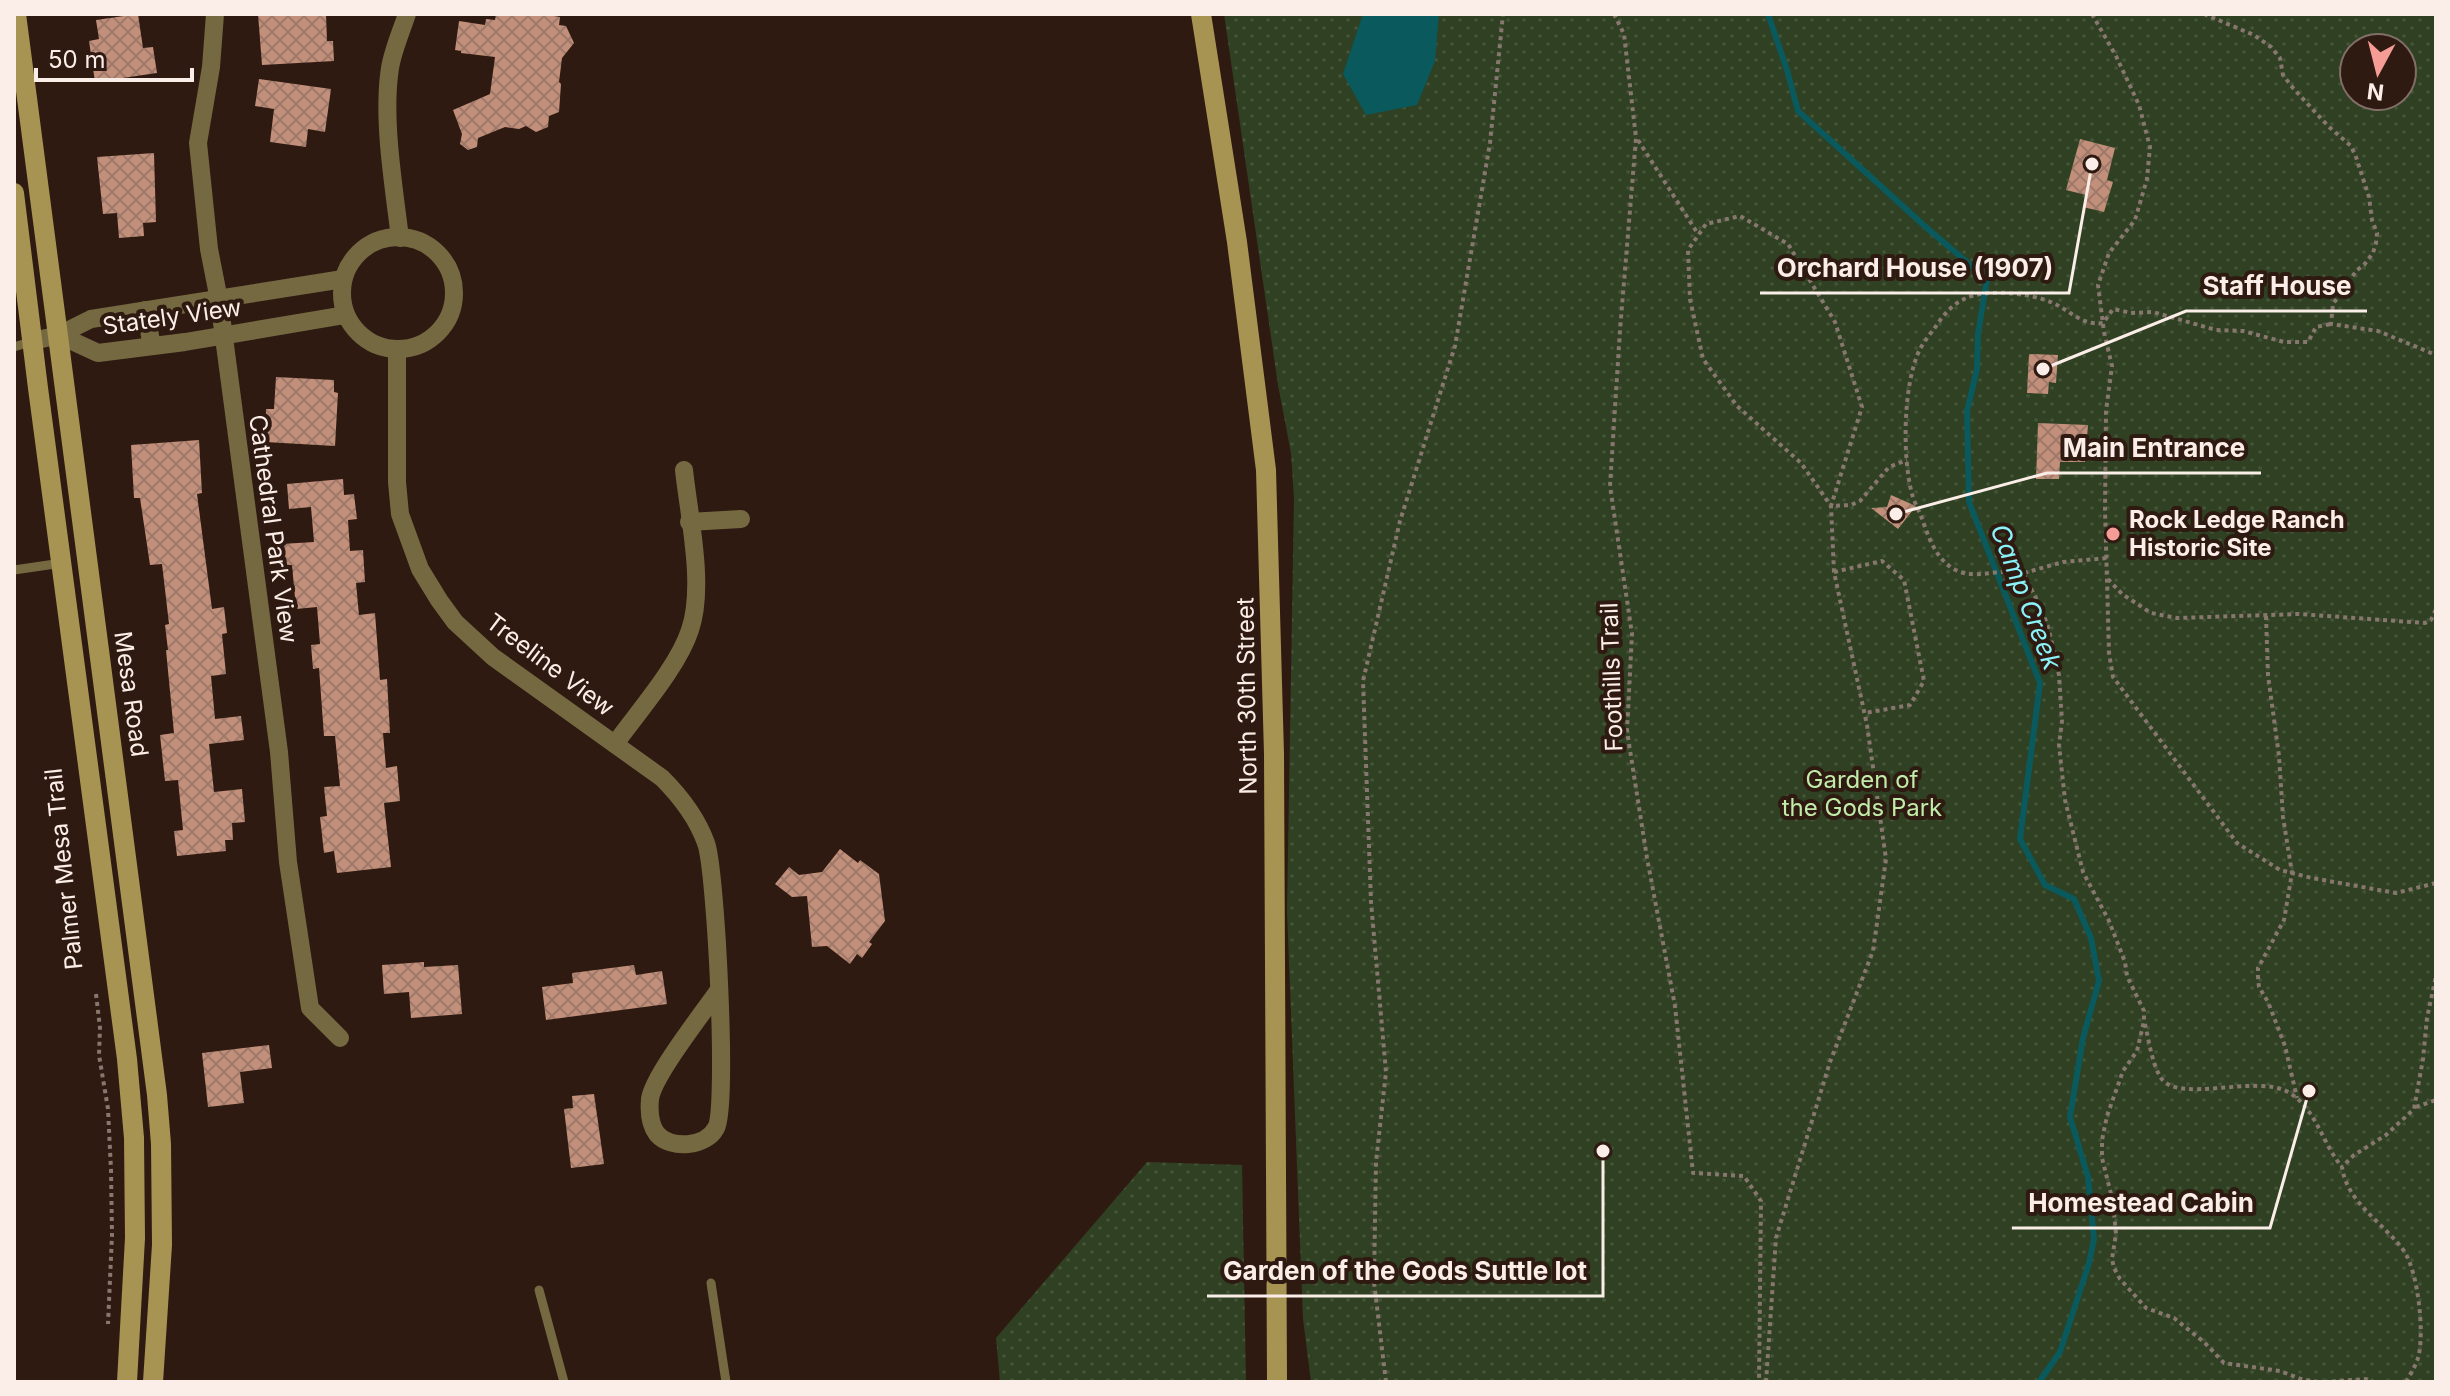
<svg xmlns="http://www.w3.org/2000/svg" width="2450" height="1396" viewBox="0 0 2450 1396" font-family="Inter,sans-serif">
	<defs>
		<pattern id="grass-dots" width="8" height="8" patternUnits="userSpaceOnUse" patternTransform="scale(2)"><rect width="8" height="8" fill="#2f4122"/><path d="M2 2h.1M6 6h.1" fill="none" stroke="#445437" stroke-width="1.8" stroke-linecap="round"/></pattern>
		<pattern id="building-cross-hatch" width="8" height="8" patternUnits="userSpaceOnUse" patternTransform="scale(2)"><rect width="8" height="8" fill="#c18f7a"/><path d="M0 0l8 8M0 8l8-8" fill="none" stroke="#9e796a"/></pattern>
	</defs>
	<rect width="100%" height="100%" fill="#2e1a11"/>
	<g fill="url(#grass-dots)" fill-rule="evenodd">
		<path d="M 1224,14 L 2436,14 L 2436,1382 L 1311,1382 L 1303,1319 L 1287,911 L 1294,498 L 1291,453 L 1278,385 ZM 2354,48 L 2402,48 L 2402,96 L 2354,96 Z"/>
		<path d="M 1147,1162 L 1242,1165 L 1246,1382 L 1000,1382 L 996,1338 Z"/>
	</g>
	<path fill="#0a595d" d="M 1363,14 L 1439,14 L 1435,61 L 1417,105 L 1366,115 L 1343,74 Z"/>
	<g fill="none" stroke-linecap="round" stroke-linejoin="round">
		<path stroke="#0a595d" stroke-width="6" d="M 1768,14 L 1787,70 L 1798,111 L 1928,229 L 1987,279 L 1978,334 L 1977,369 L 1967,411 L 1969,502 L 2040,683 L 2020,839 L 2045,885 L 2074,899 L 2091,938 L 2099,981 L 2083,1038 L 2070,1117 L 2088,1177 L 2094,1239 L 2089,1263 L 2060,1352 L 2039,1382"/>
	</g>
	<g fill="url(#building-cross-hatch)">
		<path d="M 138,14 L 143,48 L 153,47 L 157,73 L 95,82 L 89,41 L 99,39 L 96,20 Z"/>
		<path d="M 258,14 L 326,14 L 327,41 L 333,41 L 334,61 L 262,65 Z"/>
		<path d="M 496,14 L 541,14 L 560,17 L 559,25 L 566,26 L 574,43 L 562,58 L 559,82 L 561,84 L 559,112 L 549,116 L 548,127 L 536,132 L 526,126 L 519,129 L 505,127 L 478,138 L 477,147 L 468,150 L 460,144 L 462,134 L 453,110 L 490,94 L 495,57 L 461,53 L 461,51 L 455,50 L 459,21 L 485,25 L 486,19 L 495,20 Z"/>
		<path d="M 259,79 L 331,89 L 325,132 L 308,129 L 306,147 L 270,142 L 274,109 L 255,106 Z"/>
		<path d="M 2080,139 L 2115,148 L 2107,180 L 2113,182 L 2104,212 L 2083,207 L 2086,195 L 2066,190 Z"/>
		<path d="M 154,153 L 156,222 L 143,223 L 144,236 L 119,238 L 117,213 L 103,214 L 97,157 Z"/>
		<path d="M 2029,354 L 2058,355 L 2056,383 L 2049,382 L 2048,394 L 2027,393 Z"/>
		<path d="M 276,377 L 334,380 L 334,392 L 338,393 L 335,446 L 265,442 L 266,409 L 274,409 Z"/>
		<path d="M 2038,423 L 2088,425 L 2085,462 L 2060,462 L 2059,479 L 2036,479 Z"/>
		<path d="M 199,440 L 202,493 L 197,494 L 212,609 L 224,607 L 227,633 L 222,634 L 226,674 L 211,676 L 215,719 L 241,716 L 244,740 L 209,744 L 214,792 L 242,789 L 245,822 L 232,823 L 233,840 L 225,840 L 226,851 L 177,856 L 174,831 L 183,830 L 178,780 L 165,781 L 160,735 L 174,733 L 166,650 L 168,650 L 165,625 L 169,624 L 162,564 L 150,565 L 140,498 L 134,498 L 131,445 Z"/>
		<path d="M 343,479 L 344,495 L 354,494 L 357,519 L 348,520 L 350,551 L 363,550 L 365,582 L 356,583 L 359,615 L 375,613 L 380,680 L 387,679 L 390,733 L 383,733 L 386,768 L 397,766 L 400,801 L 384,803 L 391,867 L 337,873 L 334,851 L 324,853 L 320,817 L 327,816 L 324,787 L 340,786 L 335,736 L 324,736 L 319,668 L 313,669 L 311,645 L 320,644 L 317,607 L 296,609 L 292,565 L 283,566 L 281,544 L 314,542 L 311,507 L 289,509 L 287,484 Z"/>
		<path d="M 1891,495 L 1916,506 L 1898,529 L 1871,508 L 1887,507 Z"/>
		<path d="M 840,849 L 858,863 L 860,860 L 879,874 L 885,921 L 869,942 L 872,944 L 862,958 L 857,954 L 850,964 L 827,946 L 812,947 L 807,896 L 792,897 L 775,884 L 789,867 L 799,875 L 822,872 Z"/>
		<path d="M 424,962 L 424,967 L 458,965 L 462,1014 L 411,1018 L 409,992 L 384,994 L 382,965 Z"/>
		<path d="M 634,965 L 636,975 L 662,971 L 667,1004 L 546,1020 L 542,987 L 573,983 L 572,973 Z"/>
		<path d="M 269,1045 L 272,1068 L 240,1072 L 244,1103 L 208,1107 L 202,1053 Z"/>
		<path d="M 594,1094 L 604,1164 L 571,1168 L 564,1109 L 573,1108 L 572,1096 Z"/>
	</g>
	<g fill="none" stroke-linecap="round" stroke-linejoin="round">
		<g stroke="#88776f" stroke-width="4" stroke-dasharray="4 4" stroke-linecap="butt">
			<path d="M 1614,14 L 1624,34 L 1636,138 L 1620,330 L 1610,486 L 1632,634 L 1627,731 L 1647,858 L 1675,1006 L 1693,1173 L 1744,1176 L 1761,1201 L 1759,1382"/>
			<path d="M 2092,14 L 2116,56 L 2139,105 L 2150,147 L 2147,179 L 2135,220 L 2109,253 L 2098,285 L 2104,332 L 2112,366 L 2106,411 L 2105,510 L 2109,653 L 2113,677 L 2237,843 L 2280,870 L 2312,878 L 2396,893 L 2436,883"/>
			<path d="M 2204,14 L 2254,35 L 2271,47 L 2280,58 L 2283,75 L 2293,88 L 2328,126 L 2351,146 L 2356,157 L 2369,197 L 2372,220 L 2377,233 L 2376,243 L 2373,253 L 2364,265 L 2357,270 L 2333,304 L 2331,324 L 2378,331 L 2436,355"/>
			<path d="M 1638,140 L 1698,234"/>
			<path d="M 1834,572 L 1882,561 L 1904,580 L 1924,681 L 1910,705 L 1865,713"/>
			<path d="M 2024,573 L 2063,562 L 2107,558"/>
			<path d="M 2108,579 L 2122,594 L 2151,613 L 2177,618 L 2299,614 L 2425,623 L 2431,620 L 2436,609"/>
			<path d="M 2266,616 L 2268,675 L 2279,756 L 2283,817 L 2292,873 L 2284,920 L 2258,968 L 2258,977 L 2259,987 L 2268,1002 L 2285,1046 L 2297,1098"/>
			<path d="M 96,994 L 100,1028 L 99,1055 L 108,1109 L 111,1170 L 112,1235 L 108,1324"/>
			<path d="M 2145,1024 C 2149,1041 2152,1064 2161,1078 C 2178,1104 2256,1074 2288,1092 C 2316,1108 2322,1143 2342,1167"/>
			<path d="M 2416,1107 L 2436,1100"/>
			<path d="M 1386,1382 L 1374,1282 L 1376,1162 L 1386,1072 L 1371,902 L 1363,681 L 1400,521 L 1455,346 L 1490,143 L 1503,14"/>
			<path d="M 1766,1382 L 1776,1238 L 1830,1062 L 1873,951 L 1886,859 L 1867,725 L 1834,572 L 1831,506 L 1801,463 L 1737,406 L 1703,359 L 1690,299 L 1688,250 L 1706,224 L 1740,216 L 1788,244 L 1835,322 L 1862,407 L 1831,506 L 1851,505 L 1860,501 L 1889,467 L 1907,460"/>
			<path d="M 2318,1382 L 2301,1379 L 2280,1371 L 2224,1363 L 2204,1342 L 2174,1318 L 2146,1308 L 2120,1279 L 2114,1268 L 2112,1259 L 2116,1234 L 2113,1202 L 2102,1158 L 2102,1140 L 2107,1116 L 2123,1071 L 2137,1051 L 2144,1021 L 2144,1011 L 2127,976 L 2125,962 L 2109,921 L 2083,872 L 2065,800 L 2059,745 L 2062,721 L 2059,675 L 2049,630 L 2042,610 L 2023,573 C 1999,567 1974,582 1952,568 C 1934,556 1928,535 1921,516 C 1918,509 1914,501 1912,494 C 1902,457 1903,383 1920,349 C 1924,342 1929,335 1934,329 C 1942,317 1951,305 1964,299 C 1986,288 2031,293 2053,303 C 2071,311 2082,326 2103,323 L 2113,309 L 2131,313 L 2153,312 L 2216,330 L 2243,331 L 2284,342 L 2308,342 L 2316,327 L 2331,324"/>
			<path d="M 2324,1382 L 2366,1379 L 2373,1382"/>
			<path d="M 2406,1382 C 2411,1373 2417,1364 2419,1354 C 2424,1329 2418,1272 2404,1251 C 2384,1223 2347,1203 2342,1167 L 2354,1155 L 2386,1135 L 2414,1109 L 2423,1059 L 2427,1018 L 2436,976"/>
		</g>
		<g stroke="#756942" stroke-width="9">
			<path d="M 14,347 L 33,341"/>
			<path d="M 14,570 L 62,563"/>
			<path d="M 711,1283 L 726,1382"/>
			<path d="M 539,1290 L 564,1382"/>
		</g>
		<g stroke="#756942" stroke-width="18">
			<path d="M 215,14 L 211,67 L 198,143 L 209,249 L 219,300 L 279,752 L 288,862 L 310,1008 L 340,1038"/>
			<circle cx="398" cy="293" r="56"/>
			<path d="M 400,238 C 394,187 382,119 390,68 C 393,50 401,32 407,14"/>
			<path d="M 145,310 L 152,346"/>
			<path d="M 59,335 L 98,353 L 185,342 L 345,315"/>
			<path d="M 33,341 L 59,335 L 91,319 L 343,279"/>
			<path d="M 397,351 L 397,482 L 400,514 L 420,569 L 439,600 L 455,622 L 493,657 L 662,778 C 680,796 697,818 706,843 C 716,870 728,1108 716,1128 C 706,1147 671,1150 657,1134 C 650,1125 649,1110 650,1099 C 653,1076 703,1013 718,991"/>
			<path d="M 689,522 L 741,519"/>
			<path d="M 615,744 C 638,712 678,667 690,630 C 705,586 689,517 684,470"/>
		</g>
		<g stroke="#a79453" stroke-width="20">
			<path d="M 16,14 L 157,1095 L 161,1144 L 162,1245 L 153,1382"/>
			<path d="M 1201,14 L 1237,242 L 1266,470 L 1274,754 L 1277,1382"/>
			<path d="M 14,193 L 38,388 L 127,1059 L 134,1138 L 135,1238 L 127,1382"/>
		</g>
	</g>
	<circle fill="#f59c96" stroke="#2e1a11" stroke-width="3" cx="2113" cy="534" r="8"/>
	<g text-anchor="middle" stroke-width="8" stroke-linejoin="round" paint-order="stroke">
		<g font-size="24" fill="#fbede7" stroke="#2e1a11">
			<text transform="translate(172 317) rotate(-8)" y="8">Stately View</text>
			<text transform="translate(273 529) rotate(82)" y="8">Cathedral Park View</text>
			<text transform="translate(550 665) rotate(37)" y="8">Treeline View</text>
			<text transform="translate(1612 677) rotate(-92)" y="8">Foothills Trail</text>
			<text transform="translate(131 694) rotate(82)" y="8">Mesa Road</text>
			<text transform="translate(1247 696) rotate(-91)" y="8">North 30th Street</text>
			<text transform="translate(64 869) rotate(-96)" y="8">Palmer Mesa Trail</text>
		</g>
		<g font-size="24" font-weight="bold" fill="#fbede7" stroke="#2e1a11" text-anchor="start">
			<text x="2129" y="528">Rock Ledge Ranch<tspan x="2129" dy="28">Historic Site</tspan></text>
		</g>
		<g font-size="24" fill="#c1eba8" stroke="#2e1a11">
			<text x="1862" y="788">Garden of<tspan x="1862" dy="28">the Gods Park</tspan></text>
		</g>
		<g font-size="26" font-style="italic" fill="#89f3f9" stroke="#2e1a11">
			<text transform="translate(2026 597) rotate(69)" y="9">Camp Creek</text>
		</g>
	</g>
	<path fill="none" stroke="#fbede7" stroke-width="3" d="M2092 164L2069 293H1760M2043 369L2186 311H2367M1896 514L2047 473H2261M2309 1091L2270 1228H2012M1603 1151L1603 1296H1207"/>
	<g fill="#fbede7" stroke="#2e1a11" stroke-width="3">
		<circle cx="2092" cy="164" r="8"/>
		<circle cx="2043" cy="369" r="8"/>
		<circle cx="1896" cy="514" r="8"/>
		<circle cx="2309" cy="1091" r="8"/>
		<circle cx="1603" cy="1151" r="8"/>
	</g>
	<g font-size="26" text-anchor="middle" font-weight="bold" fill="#fbede7" stroke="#2e1a11" stroke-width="8" stroke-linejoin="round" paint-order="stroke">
		<text x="1915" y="277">Orchard House (1907)</text>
		<text x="2277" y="295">Staff House</text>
		<text x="2154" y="457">Main Entrance</text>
		<text x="2141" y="1212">Homestead Cabin</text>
		<text x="1405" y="1280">Garden of the Gods Suttle lot</text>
	</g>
	<rect width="2450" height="1396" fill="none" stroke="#fbede7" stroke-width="32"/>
	<g transform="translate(2378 72) rotate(187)"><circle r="38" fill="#2e1a11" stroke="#806e67" stroke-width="2"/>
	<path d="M0-6L14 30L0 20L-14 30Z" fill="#f59c96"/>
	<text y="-12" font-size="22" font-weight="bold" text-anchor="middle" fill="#fbede7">N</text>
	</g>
	<path d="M36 68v12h156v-12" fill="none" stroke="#fbede7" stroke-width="4"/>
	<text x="48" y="68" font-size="24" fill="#fbede7" stroke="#2e1a11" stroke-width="6" paint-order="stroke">50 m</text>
</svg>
